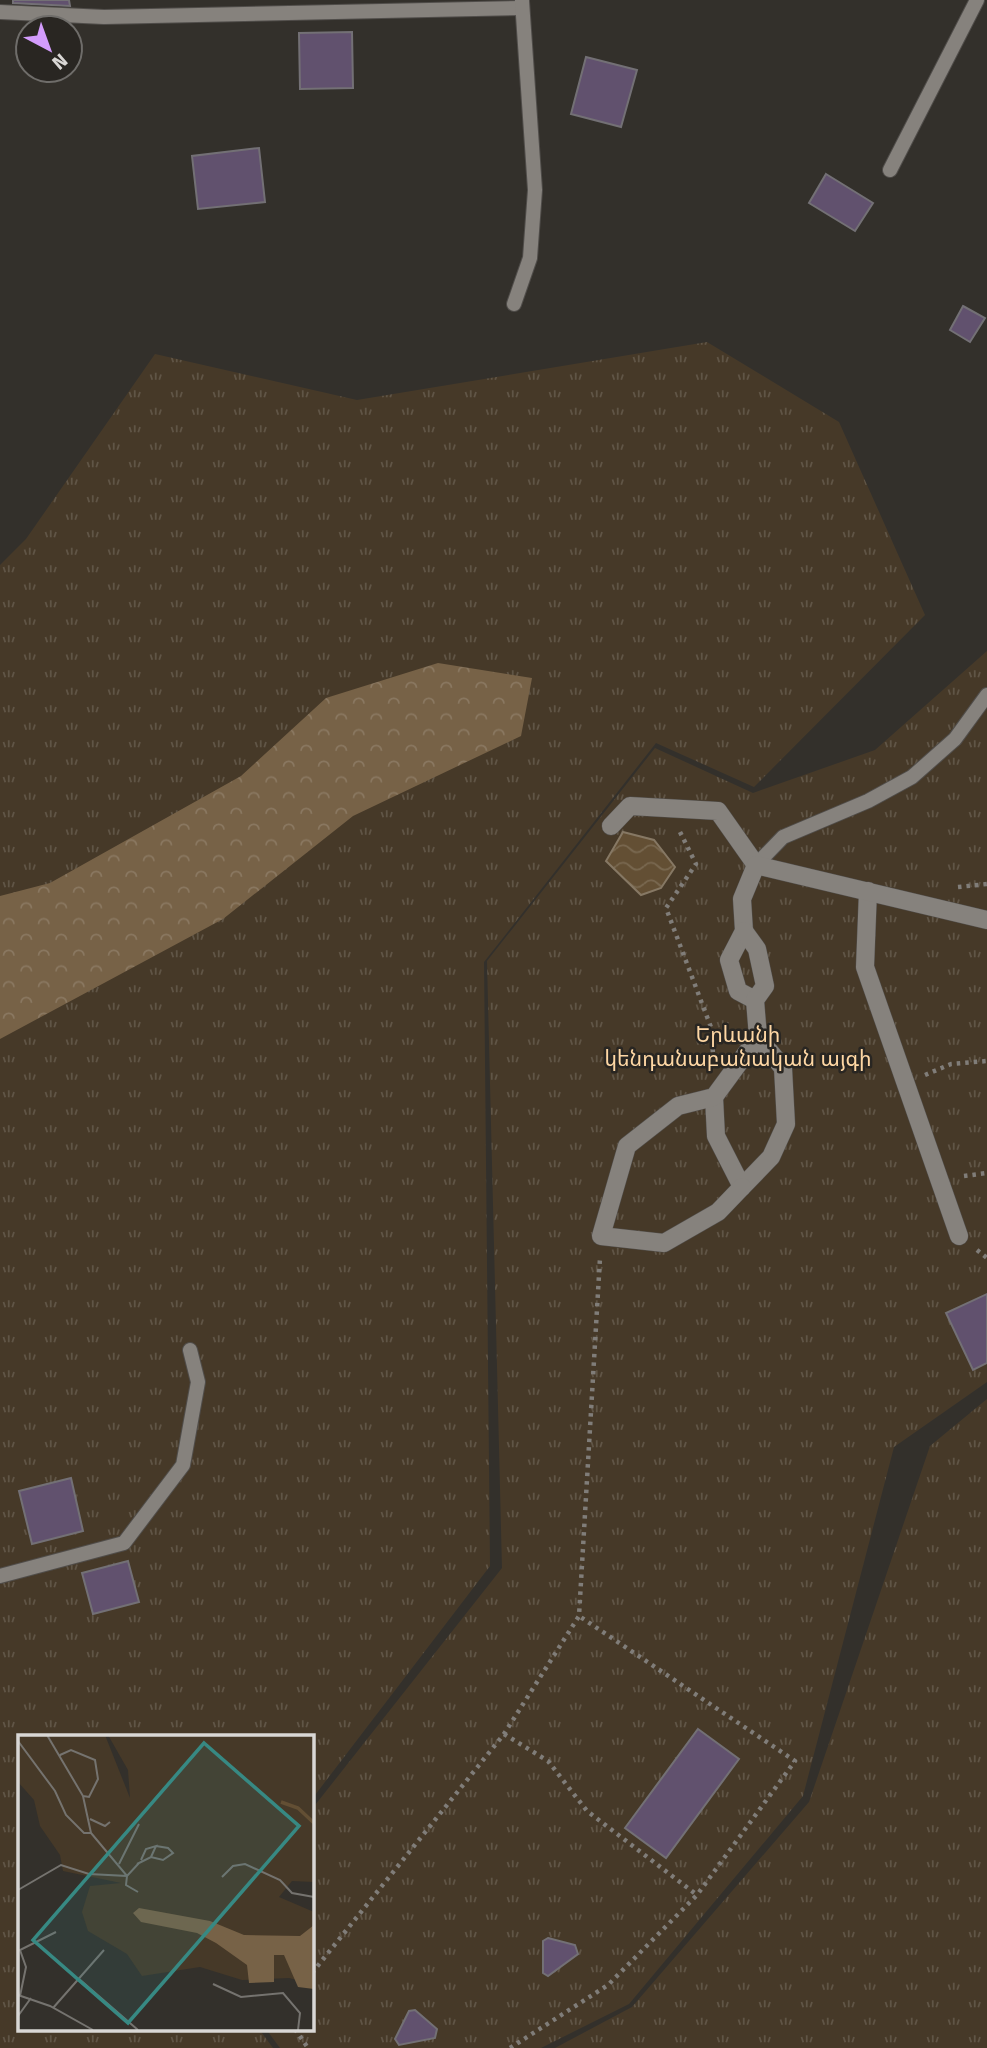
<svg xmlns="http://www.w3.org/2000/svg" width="987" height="2048" viewBox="0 0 987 2048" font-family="'Fira Sans','Noto Sans Armenian',sans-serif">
	<defs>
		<pattern id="grass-tufts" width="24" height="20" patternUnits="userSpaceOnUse" patternTransform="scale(1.75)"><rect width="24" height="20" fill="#463928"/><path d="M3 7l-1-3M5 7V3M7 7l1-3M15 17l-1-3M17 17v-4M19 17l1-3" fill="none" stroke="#605546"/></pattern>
		<pattern id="forest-crowns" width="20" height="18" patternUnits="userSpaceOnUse" patternTransform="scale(1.75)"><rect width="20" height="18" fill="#776247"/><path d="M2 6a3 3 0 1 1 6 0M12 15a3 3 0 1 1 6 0" fill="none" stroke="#8a7861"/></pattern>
		<pattern id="water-waves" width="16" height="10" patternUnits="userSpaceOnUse" patternTransform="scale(1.75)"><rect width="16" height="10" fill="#634f34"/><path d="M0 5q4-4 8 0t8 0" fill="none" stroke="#796850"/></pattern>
	</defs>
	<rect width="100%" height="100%" fill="#33302b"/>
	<g fill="url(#grass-tufts)">
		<path d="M 707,342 L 839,422 L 925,615 L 754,787 L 656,743 L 484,962 L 490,1566 L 312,1799 L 312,1736 L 19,1736 L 19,2029 L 259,2029 L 273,2048 L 0,2048 L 0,565 L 26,539 L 155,354 L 357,400 Z"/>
		<path d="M 987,651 L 987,1382 L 894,1447 L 803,1796 L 629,2004 L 541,2048 L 280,2048 L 266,2029 L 312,2029 L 312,1809 L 502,1568 L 487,961 L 655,748 L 753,793 L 875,750 Z"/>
		<path d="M 987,1399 L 987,2048 L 555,2048 L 632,2007 L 809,1802 L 930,1446 Z"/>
	</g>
	<path fill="url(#forest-crowns)" d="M 438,663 L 532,678 L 521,736 L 353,816 L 223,919 L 0,1039 L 0,896 L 50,883 L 241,776 L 326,698 Z"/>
	<path fill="url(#water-waves)" stroke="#867864" stroke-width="2" d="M 623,832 L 654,840 L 675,867 L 661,888 L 641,895 L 606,861 Z"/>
	<g fill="#61516e" stroke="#737075" stroke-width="2">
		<path d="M 13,0 L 69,0 L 70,6 L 13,3 Z"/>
		<path d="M 352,32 L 353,88 L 300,89 L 299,33 Z"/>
		<path d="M 586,57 L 637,70 L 621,127 L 571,114 Z"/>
		<path d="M 259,148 L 265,202 L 198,209 L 192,156 Z"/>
		<path d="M 826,174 L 873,203 L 855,231 L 809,203 Z"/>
		<path d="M 963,306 L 985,318 L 970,342 L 950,330 Z"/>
		<path d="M 987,1294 L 987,1363 L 973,1370 L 946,1313 Z"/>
		<path d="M 71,1478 L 83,1531 L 32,1544 L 19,1491 Z"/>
		<path d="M 128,1561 L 139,1602 L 93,1614 L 82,1573 Z"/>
		<path d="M 698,1729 L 739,1759 L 666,1858 L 625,1828 Z"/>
		<path d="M 548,1938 L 575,1945 L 578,1954 L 548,1976 L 543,1973 L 543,1941 Z"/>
		<path d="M 415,2010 L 437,2029 L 435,2038 L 399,2045 L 395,2039 L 409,2011 Z"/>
	</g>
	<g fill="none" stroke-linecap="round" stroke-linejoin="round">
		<g stroke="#504d4a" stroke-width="16">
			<g id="service">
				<path d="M 0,12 L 104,17 L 522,8"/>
				<path d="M 890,170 L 977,0"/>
				<path d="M 514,304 L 530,258 L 535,190 L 522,1"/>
				<path d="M 756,865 L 783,837 L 868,801 L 912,777 L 955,739 L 987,695"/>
				<path d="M 0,1576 L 124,1543 L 183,1465 L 198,1382 L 190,1350"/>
			</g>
		</g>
		<g stroke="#504d4a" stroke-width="19">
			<g id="pedestrian">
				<path d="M 611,826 L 630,806 L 718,811 L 756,865"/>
				<path d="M 868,891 L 865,967 L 959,1236"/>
				<path d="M 755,1000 L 738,991 L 729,960 L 744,931 L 742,899 L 756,865 L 987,920"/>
				<path d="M 714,1097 L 716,1136 L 742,1187 L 771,1157 L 786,1124 L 783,1068 L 758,1037"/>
				<path d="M 742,1187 L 718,1212 L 664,1243 L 601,1236 L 627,1146 L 678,1106 L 714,1097 L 758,1037 L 755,1000 L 765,986 L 757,949 L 744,931"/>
			</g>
		</g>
		<g stroke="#807d79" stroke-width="4.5" stroke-dasharray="3.5 5" stroke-linecap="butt">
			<path d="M 680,832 L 696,864 L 666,908 L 712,1030 L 713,1057"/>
			<path d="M 958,887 L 987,884"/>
			<path d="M 925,1075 L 951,1064 L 987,1061"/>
			<path d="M 964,1176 L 987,1173"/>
			<path d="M 977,1250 L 987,1258"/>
			<path d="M 504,1734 L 548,1761 L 587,1811 L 697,1895"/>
			<path d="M 312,1973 L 504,1734 L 579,1616 L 600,1258"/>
			<path d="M 295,2029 L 308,2048"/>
			<path d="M 510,2048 L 608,1985 L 697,1895 L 795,1761 L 579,1616"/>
		</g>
		<use href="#service" stroke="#86827d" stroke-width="14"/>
		<use href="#pedestrian" stroke="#86827d" stroke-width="18"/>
	</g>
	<g text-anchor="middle" stroke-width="5" stroke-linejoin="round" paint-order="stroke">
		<g font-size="21" fill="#fed7a4" stroke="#292622">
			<text x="738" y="1042">Երևանի<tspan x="738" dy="24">կենդանաբանական այգի</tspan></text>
		</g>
	</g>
	<g transform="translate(18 1735)">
		<rect width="296" height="296" fill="#33302b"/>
		<path d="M 0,0 L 87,0 L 112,63 L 110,35 L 90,0 L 296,0 L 296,147 L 274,146 L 261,162 L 296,177 L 296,249 L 271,243 L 224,245 L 182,232 L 124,241 L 109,219 L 70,196 L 64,177 L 72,151 L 103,148 L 45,136 L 42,120 L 22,91 L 16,65 L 0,47 Z" fill="#463928"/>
		<path d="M 121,173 L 192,186 L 226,200 L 282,201 L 296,190 L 296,254 L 280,252 L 266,220 L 256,220 L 256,247 L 231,248 L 229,230 L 198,208 L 179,198 L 123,187 L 115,178 Z" fill="#776247"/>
		<path fill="none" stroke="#634f34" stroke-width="3.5" d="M 263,67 L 280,73 L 296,88"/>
		<path fill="none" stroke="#75736f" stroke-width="2" d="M 29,0 L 65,61 L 73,98 L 109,141 L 121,128M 0,6 L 37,56 L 48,80 L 66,98 L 73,98M 42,20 L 53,15 L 77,25 L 80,44 L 71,62 L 65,61M 72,84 L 87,91 L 92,87M 123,125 L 128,114 L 138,111 L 133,122M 101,129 L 121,89M 119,129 L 133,122 L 145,125 L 155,118 L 150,113 L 138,111M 204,142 L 215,131 L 227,129 L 262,145 L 274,158 L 296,162M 0,155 L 43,130 L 71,139 L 109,141 L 108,150 L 120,157M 60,243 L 120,295M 195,249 L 223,262 L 265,258 L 282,278 L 280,295M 0,260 L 32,271 L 75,295M 2,261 L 8,232 L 2,215 L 38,197M 35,273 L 86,215M 0,281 L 13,263"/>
		<path fill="#378983" fill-opacity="0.15" stroke="#378983" stroke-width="3.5" d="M 186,8 L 281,91 L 110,288 L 15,205 Z"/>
		<rect width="296" height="296" fill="none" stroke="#d9d7d5" stroke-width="3.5"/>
	</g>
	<g transform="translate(49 49) rotate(139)"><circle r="33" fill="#292622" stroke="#6f6d6a" stroke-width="2"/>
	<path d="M0-5L12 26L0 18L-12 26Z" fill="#d39cfc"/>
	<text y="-10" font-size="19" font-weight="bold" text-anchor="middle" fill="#d9d7d5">N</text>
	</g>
</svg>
